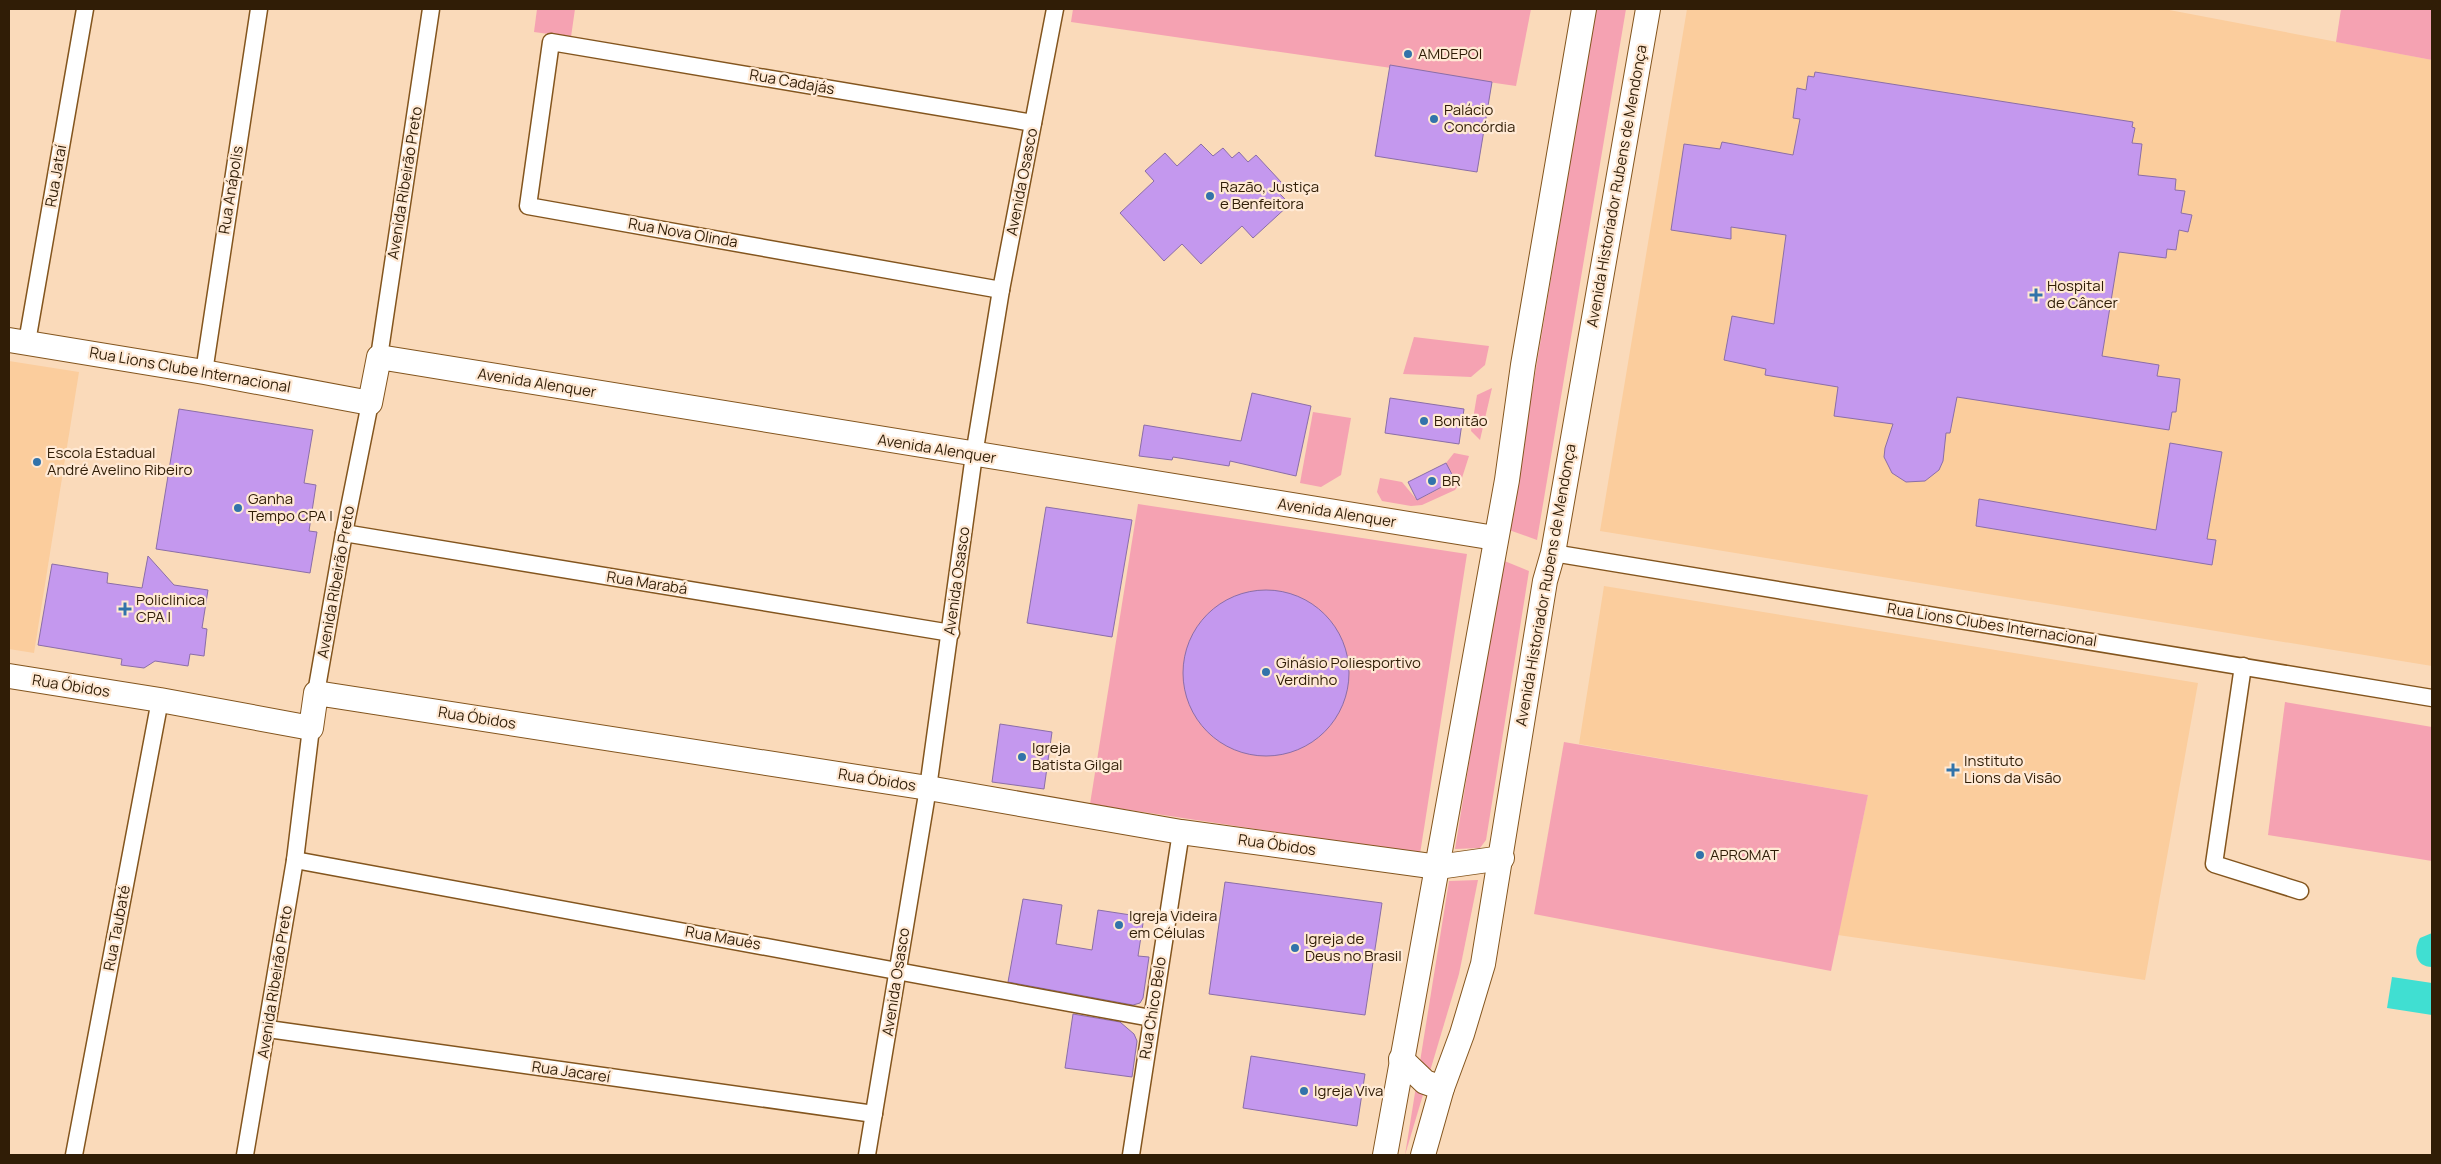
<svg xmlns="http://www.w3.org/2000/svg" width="2441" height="1164" viewBox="0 0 2441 1164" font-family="Manrope,sans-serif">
	<rect width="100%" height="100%" fill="#fadaba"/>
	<g fill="#fbcd9d">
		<path d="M 1687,9 L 2164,9 L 2432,60 L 2432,666 L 1600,531 Z"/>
		<path d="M 9,361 L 79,372 L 34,653 L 9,649 Z"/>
		<path d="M 1604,586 L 2198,683 L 2145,980 L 1838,935 L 1868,795 L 1579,744 Z"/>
	</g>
	<g fill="#f5a2b2">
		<path d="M 537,9 L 575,9 L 571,37 L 534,32 Z"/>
		<path d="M 1073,9 L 1531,9 L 1516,86 L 1071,22 Z"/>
		<path d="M 1596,9 L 1626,9 L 1537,540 L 1509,530 Z"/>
		<path d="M 2341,9 L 2432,9 L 2432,60 L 2336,42 Z"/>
		<path d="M 1414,337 L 1489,346 L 1485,365 L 1471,377 L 1403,374 Z"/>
		<path d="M 1492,388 L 1480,440 L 1471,431 L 1477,395 Z"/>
		<path d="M 1313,412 L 1351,418 L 1341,475 L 1321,487 L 1300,483 Z"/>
		<path d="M 1454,453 L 1469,456 L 1461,481 L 1455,490 L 1422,505 L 1411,506 L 1382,501 L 1377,492 L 1380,478 L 1402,482 L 1417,500 L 1455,481 L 1446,463 Z"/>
		<path d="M 1138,504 L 1467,554 L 1420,854 L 1090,804 Z"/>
		<path d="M 1502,560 L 1529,571 L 1486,840 L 1480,848 L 1455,849 Z"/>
		<path d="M 2285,702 L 2432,727 L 2432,861 L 2268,835 Z"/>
		<path d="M 1564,742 L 1868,795 L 1831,971 L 1534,914 Z"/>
		<path d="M 1478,880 L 1459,974 L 1405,1155 L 1449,881 Z"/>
	</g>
	<g fill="#40dfd2">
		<path d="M 2432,933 L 2432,967 C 2415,967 2413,950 2420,938 Z"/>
		<path d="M 2392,977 L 2432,983 L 2432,1015 L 2387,1008 Z"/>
	</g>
	<g fill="#c498ee" stroke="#8b6ea7">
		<path d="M 1390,65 L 1492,82 L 1477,172 L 1375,156 Z"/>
		<path d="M 1815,72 L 2133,122 L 2132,127 L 2135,128 L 2132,143 L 2142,144 L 2138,175 L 2176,179 L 2175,190 L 2185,191 L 2181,213 L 2192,215 L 2188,232 L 2179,230 L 2176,250 L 2167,249 L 2166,258 L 2119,252 L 2102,356 L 2159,365 L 2157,376 L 2180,379 L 2176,412 L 2172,412 L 2169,430 L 1957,397 L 1950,433 L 1946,433 L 1943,461 L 1939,470 L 1925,481 L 1906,482 L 1892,473 L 1884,457 L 1885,448 L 1893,424 L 1834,416 L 1838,387 L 1765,375 L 1766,369 L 1724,360 L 1732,316 L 1774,324 L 1786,235 L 1731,227 L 1731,239 L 1671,230 L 1684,144 L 1720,149 L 1722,142 L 1793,155 L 1800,119 L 1793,118 L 1797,88 L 1806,90 L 1808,76 L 1814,77 Z"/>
		<path d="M 1201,144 L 1213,156 L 1223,148 L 1232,158 L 1239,152 L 1248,162 L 1256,155 L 1282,183 L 1275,189 L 1290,204 L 1253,238 L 1242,226 L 1201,264 L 1182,244 L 1164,261 L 1120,213 L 1154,181 L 1145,171 L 1165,153 L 1177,166 Z"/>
		<path d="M 1252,393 L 1311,406 L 1296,476 L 1230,461 L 1229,466 L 1173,457 L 1172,460 L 1139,456 L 1144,425 L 1241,441 Z"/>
		<path d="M 1390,398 L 1464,409 L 1459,444 L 1385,433 Z"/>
		<path d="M 179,409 L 313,430 L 304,483 L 316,485 L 309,531 L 317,532 L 310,573 L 156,549 Z"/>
		<path d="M 2170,443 L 2222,452 L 2207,539 L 2216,540 L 2212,565 L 1976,526 L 1979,499 L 2156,530 Z"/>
		<path d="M 1446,463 L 1455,480 L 1417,500 L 1408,482 Z"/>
		<path d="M 1046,507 L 1132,520 L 1112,637 L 1027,623 Z"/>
		<path d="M 148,556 L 174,585 L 208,590 L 202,628 L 207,629 L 204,656 L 190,654 L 188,666 L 155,661 L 144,668 L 121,665 L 122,659 L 38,645 L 52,564 L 108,573 L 107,583 L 142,588 Z"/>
		<circle cx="1266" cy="673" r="83"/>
		<path d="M 1000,724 L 1052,732 L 1044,789 L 992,782 Z"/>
		<path d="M 1225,882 L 1382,903 L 1365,1015 L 1209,994 Z"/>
		<path d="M 1023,899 L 1062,905 L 1056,944 L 1092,950 L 1098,910 L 1144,917 L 1138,956 L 1149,957 L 1143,998 L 1140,1003 L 1133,1005 L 1008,982 Z"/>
		<path d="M 1073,1014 L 1120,1022 L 1134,1034 L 1137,1041 L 1132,1077 L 1065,1068 Z"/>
		<path d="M 1251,1056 L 1365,1074 L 1357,1126 L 1243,1108 Z"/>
	</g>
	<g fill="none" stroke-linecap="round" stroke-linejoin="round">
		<g stroke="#83551e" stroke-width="19">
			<g id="street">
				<path d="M 1001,290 L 528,206 L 551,42 L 1033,123"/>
				<path d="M 27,342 L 85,9"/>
				<path d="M 379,357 L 431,9"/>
				<path d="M 204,372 L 259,9"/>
				<path d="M 344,533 L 951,633"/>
				<path d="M 1553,553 L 2432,698"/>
				<path d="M 2243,666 L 2214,864 L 2300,891"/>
				<path d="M 316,693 L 344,533 L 370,403"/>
				<path d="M 295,860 L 1151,1018"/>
				<path d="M 268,1029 L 874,1114"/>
				<path d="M 74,1155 L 160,700"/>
				<path d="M 245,1155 L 295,860 L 311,728"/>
				<path d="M 867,1155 L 928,788 L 974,455 L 1001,290 L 1055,9"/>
				<path d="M 1131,1155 L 1181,832"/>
			</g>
		</g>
		<g stroke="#83551e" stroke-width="26">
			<g id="secondary">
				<path d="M 9,340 L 204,372 L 370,403 L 379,357 L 1495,538"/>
				<path d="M 9,676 L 160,700 L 311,728 L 316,693 L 928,788 L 1181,832 L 1438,867 L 1502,858"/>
				<path d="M 1401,1059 L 1425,1082 L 1442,1088"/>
				<path d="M 1385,1155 L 1507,480 L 1523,365 L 1584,9"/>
				<path d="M 1423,1155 L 1442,1088 L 1462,1034 L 1483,964 L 1545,581 L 1553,553 L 1648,9"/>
			</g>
		</g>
		<use href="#street" stroke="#fff" stroke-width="16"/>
		<use href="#secondary" stroke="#fff" stroke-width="24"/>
	</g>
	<g fill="#3273aa" stroke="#ffe9d4" stroke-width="2">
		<circle cx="1408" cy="54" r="5"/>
		<circle cx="1434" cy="119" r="5"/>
		<circle cx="1210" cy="196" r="5"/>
		<path d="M2033.5 287.5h5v5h5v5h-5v5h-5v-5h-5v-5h5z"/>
		<circle cx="1424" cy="421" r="5"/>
		<circle cx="37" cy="462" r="5"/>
		<circle cx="1432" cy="481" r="5"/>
		<circle cx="238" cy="508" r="5"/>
		<path d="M122.5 601.5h5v5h5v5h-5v5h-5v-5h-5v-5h5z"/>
		<circle cx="1266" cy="672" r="5"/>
		<circle cx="1022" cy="757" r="5"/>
		<path d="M1950.5 762.5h5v5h5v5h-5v5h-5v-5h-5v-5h5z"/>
		<circle cx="1700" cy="855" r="5"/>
		<circle cx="1119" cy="925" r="5"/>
		<circle cx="1295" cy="948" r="5"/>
		<circle cx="1304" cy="1091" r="5"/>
	</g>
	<g text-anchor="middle" stroke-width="4.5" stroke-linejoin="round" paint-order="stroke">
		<g font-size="15" fill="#301d06" stroke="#ffe9d4" text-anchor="start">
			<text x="1418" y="59">AMDEPOl</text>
			<text x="1444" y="115">Palácio<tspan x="1444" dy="17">Concórdia</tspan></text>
			<text x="1220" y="192">Razão, Justiça<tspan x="1220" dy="17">e Benfeitora</tspan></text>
			<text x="2047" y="291">Hospital<tspan x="2047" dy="17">de Câncer</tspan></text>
			<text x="1434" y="426">Bonitão</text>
			<text x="47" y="458">Escola Estadual<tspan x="47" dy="17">André Avelino Ribeiro</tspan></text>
			<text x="1442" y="486">BR</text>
			<text x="248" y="504">Ganha<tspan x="248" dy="17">Tempo CPA I</tspan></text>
			<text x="136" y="605">Policlinica<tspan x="136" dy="17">CPA I</tspan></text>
			<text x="1276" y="668">Ginásio Poliesportivo<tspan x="1276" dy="17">Verdinho</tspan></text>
			<text x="1032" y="753">Igreja<tspan x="1032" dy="17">Batista Gilgal</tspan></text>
			<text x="1964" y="766">Instituto<tspan x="1964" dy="17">Lions da Visão</tspan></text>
			<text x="1710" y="860">APROMAT</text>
			<text x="1129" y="921">Igreja Videira<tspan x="1129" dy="17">em Células</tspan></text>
			<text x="1305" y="944">Igreja de<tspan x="1305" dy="17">Deus no Brasil</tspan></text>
			<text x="1314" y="1096">Igreja Viva</text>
		</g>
		<g font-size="15" fill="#301d06" stroke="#ffe9d4">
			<text transform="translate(792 82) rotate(10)" y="5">Rua Cadajás</text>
			<text transform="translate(56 176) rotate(-80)" y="5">Rua Jataí</text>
			<text transform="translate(1022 182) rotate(-79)" y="5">Avenida Osasco</text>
			<text transform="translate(405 183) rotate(-81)" y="5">Avenida Ribeirão Preto</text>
			<text transform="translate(1617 186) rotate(-80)" y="5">Avenida Historiador Rubens de Mendonça</text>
			<text transform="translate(231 190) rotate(-81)" y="5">Rua Anápolis</text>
			<text transform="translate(683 233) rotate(10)" y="5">Rua Nova Olinda</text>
			<text transform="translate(190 370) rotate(10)" y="5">Rua Lions Clube Internacional</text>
			<text transform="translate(537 383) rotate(9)" y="5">Avenida Alenquer</text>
			<text transform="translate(937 449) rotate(9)" y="5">Avenida Alenquer</text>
			<text transform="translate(1337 513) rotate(9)" y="5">Avenida Alenquer</text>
			<text transform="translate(957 581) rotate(-82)" y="5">Avenida Osasco</text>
			<text transform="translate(336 582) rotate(-80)" y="5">Avenida Ribeirão Preto</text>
			<text transform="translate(647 583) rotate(9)" y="5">Rua Marabá</text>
			<text transform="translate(1546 585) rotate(-80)" y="5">Avenida Historiador Rubens de Mendonça</text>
			<text transform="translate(1992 625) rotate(9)" y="5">Rua Lions Clubes Internacional</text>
			<text transform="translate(71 686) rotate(9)" y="5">Rua Óbidos</text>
			<text transform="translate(477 718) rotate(9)" y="5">Rua Óbidos</text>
			<text transform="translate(877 780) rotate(9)" y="5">Rua Óbidos</text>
			<text transform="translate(1277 845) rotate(8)" y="5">Rua Óbidos</text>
			<text transform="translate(117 928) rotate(-79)" y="5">Rua Taubaté</text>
			<text transform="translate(723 938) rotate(10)" y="5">Rua Maués</text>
			<text transform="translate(275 982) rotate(-81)" y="5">Avenida Ribeirão Preto</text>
			<text transform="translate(896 982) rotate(-81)" y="5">Avenida Osasco</text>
			<text transform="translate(1153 1008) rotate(-81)" y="5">Rua Chico Belo</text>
			<text transform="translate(571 1072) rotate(8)" y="5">Rua Jacareí</text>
		</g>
	</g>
	<rect width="2441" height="1164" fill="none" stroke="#301d06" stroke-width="20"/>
</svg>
